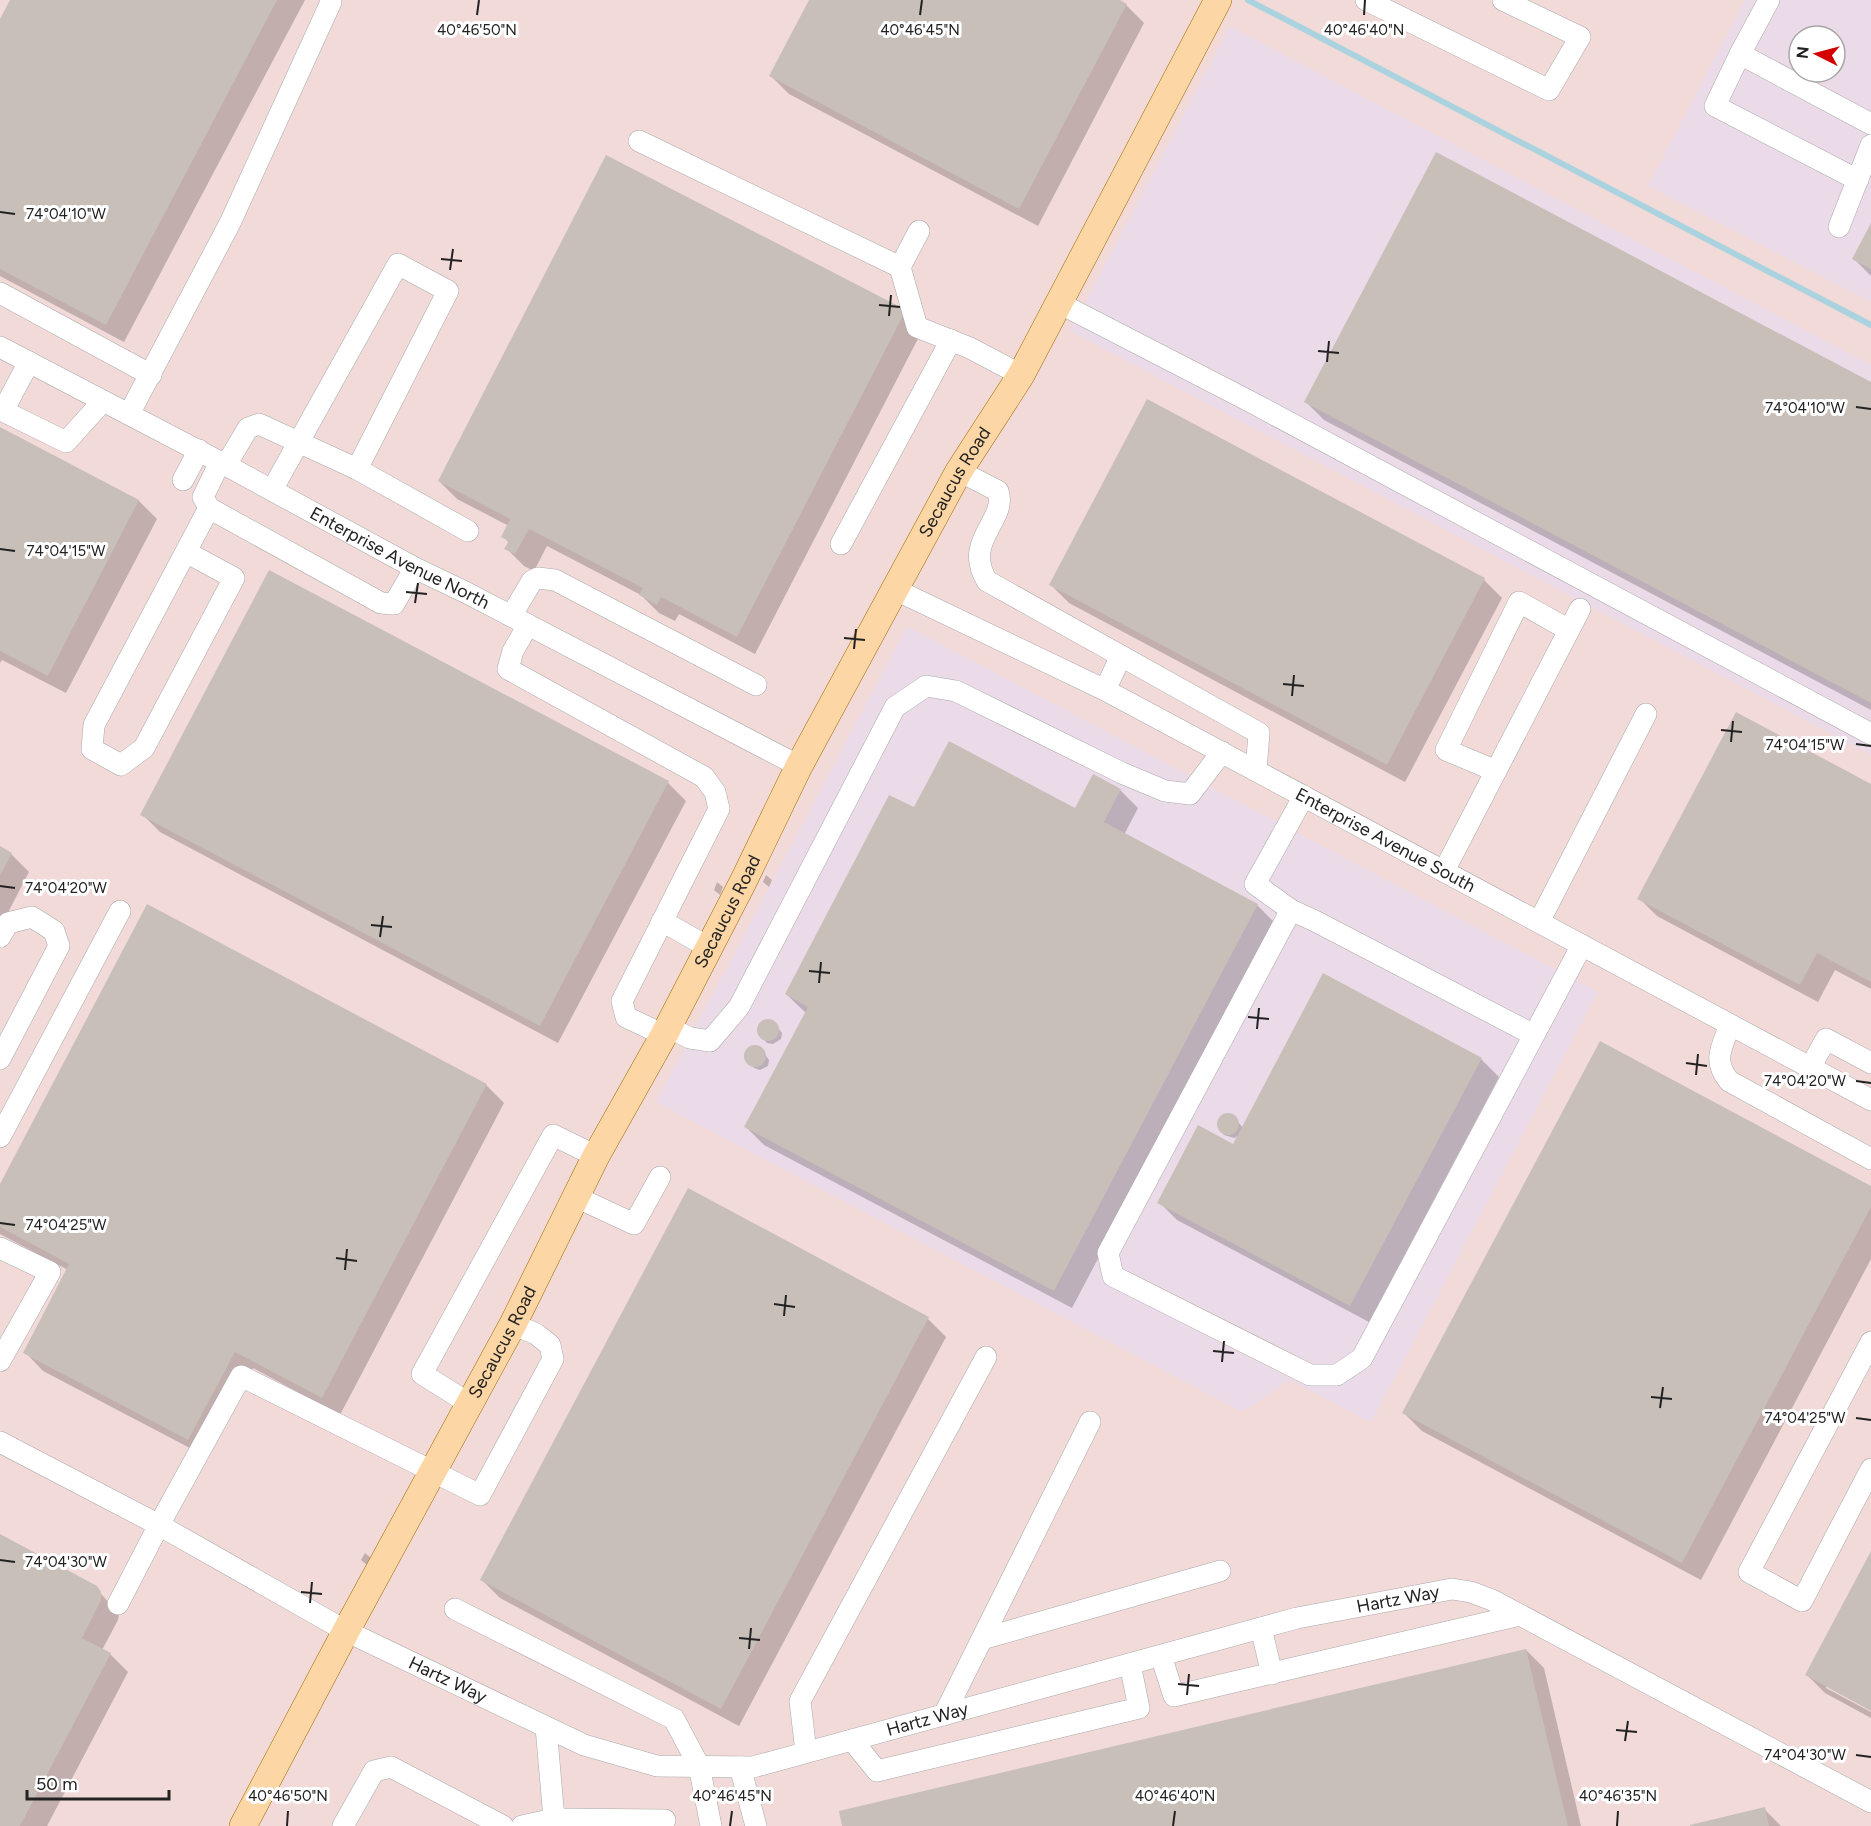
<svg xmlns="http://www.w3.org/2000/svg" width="1871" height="1826" viewBox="0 0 1871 1826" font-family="Figtree,sans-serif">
	<rect width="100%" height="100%" fill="#f2efe9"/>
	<path fill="#f2dad9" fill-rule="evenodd" d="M 0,0 L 1871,0 L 1871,1826 L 0,1826 ZM 1799,36 L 1835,36 L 1835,72 L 1799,72 Z"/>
	<g fill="#ebdbe8" fill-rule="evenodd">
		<path d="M 1745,0 L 1871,0 L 1871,302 L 1648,186 ZM 1799,36 L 1835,36 L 1835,72 L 1799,72 Z"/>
		<path d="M 1230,26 L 1871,365 L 1871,755 L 1070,331 Z"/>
		<path d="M 907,626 L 1598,992 L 1371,1423 L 1290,1380 L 1242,1412 L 656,1102 Z"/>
	</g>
	<g fill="#0003">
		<path d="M 12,0 L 305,0 L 124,342 L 0,276 L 0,22 Z"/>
		<path d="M 811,0 L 1116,0 L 1126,5 L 1144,23 L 1038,226 L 789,94 L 771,76 Z"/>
		<path d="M 1871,227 L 1871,276 L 1854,259 Z"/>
		<path d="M 905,311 L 923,329 L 755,654 L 679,614 L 675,621 L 659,613 L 641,595 L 547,546 L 534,571 L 524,566 L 506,548 L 509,543 L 503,536 L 509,526 L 457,499 L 439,481 Z"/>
		<path d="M 1871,384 L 1871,710 L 1324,420 L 1306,402 Z"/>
		<path d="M 0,429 L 139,501 L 157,519 L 66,693 L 2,660 L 0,663 Z"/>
		<path d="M 1484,580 L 1502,598 L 1405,782 L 1069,603 L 1051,585 Z"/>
		<path d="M 668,783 L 686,801 L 558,1043 L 160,832 L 142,814 Z"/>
		<path d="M 1871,785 L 1871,989 L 1835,970 L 1818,1002 L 1657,916 L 1639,898 Z"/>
		<path d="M 1120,790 L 1138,808 L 1124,835 L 1257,905 L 1275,923 L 1072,1308 L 764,1145 L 746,1127 L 806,1013 L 786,994 L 915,809 L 1076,810 Z"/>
		<path d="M 0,848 L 11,854 L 29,872 L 0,928 Z"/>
		<path d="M 766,875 L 772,880 L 769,887 L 763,882 Z"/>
		<path d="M 717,882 L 723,887 L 720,895 L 714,890 Z"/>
		<path d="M 768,1020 L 774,1023 L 782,1033 L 781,1039 L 773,1044 L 767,1043 L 759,1034 L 760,1024 Z"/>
		<path d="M 754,1046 L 760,1047 L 769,1060 L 768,1066 L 760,1070 L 754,1068 L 746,1058 L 746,1052 Z"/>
		<path d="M 1481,1059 L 1499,1077 L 1369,1322 L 1177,1220 L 1159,1202 L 1233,1146 L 1238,1136 L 1234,1138 L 1224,1135 L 1218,1124 L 1220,1118 L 1225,1114 L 1232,1115 L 1243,1128 Z"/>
		<path d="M 486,1085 L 504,1103 L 340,1415 L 253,1368 L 207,1457 L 43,1371 L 25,1352 L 68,1270 L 0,1234 L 0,1187 Z"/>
		<path d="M 1871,1187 L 1871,1259 L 1701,1580 L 1422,1431 L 1404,1413 Z"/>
		<path d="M 689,1190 L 928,1319 L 946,1337 L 739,1726 L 500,1598 L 482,1580 Z"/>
		<path d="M 0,1536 L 94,1586 L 119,1614 L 118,1620 L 102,1650 L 110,1654 L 128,1672 L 47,1826 L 0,1826 Z"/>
		<path d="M 365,1553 L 371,1558 L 367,1565 L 361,1560 Z"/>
		<path d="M 1871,1554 L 1871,1709 L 1826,1685 L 1826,1688 L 1871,1712 L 1871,1718 L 1825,1693 L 1807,1675 Z"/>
		<path d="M 1526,1650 L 1544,1668 L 1581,1826 L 844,1826 Z"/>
		<path d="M 1764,1809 L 1781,1826 L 1692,1826 Z"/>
	</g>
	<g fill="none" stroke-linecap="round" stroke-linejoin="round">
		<path stroke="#aad3df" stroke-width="6" d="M 1248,0 L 1871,325"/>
	</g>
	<g fill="#c7bfb8">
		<path d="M 10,0 L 277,0 L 106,325 L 0,269 L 0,19 Z"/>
		<path d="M 809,0 L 1120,0 L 1127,4 L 1019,209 L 769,76 Z"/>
		<path d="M 1436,152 L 1871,382 L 1871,703 L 1304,402 Z"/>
		<path d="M 606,155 L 906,310 L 737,637 L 661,597 L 657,605 L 639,595 L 643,588 L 529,529 L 515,554 L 504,549 L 509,541 L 501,537 L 510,519 L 438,481 Z"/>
		<path d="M 1871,223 L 1871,269 L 1852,259 Z"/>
		<path d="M 1147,399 L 1485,578 L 1387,765 L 1049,585 Z"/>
		<path d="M 0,427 L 139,500 L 48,676 L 0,651 Z"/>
		<path d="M 269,570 L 669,781 L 540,1026 L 140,815 Z"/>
		<path d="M 1736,712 L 1871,784 L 1871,982 L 1817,953 L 1800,985 L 1637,899 Z"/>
		<path d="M 949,741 L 1075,808 L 1093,774 L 1121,789 L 1104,822 L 1258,904 L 1054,1291 L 744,1127 L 808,1007 L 785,994 L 889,795 L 914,807 Z"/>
		<path d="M 0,846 L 12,853 L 0,876 Z"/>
		<path d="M 147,904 L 487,1084 L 322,1398 L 235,1352 L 188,1440 L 23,1353 L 69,1264 L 0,1227 L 0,1184 Z"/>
		<path d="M 1323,973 L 1482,1058 L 1350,1306 L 1157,1203 L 1198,1125 L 1233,1144 Z"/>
		<circle cx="768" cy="1030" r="11"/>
		<path d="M 1600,1041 L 1871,1186 L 1871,1207 L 1682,1563 L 1402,1413 Z"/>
		<circle cx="755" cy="1056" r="11"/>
		<circle cx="1228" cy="1124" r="11"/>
		<path d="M 688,1188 L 929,1317 L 721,1709 L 480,1580 Z"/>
		<path d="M 0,1534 L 97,1586 L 101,1592 L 101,1600 L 82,1638 L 111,1653 L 20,1826 L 0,1826 Z"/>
		<path d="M 1871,1551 L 1871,1711 L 1805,1675 Z"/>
		<path d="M 1526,1649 L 1568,1826 L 842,1826 L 839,1811 Z"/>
		<path d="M 1765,1807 L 1769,1826 L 1690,1826 L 1690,1825 Z"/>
	</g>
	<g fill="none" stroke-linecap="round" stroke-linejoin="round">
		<g stroke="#a9a9a9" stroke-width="22">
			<g id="minor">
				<path d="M 1366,0 L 1549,90 L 1580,37 L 1503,0"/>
				<path d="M 1769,0 L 1740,54 L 1871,124"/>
				<path d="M 1740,54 L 1715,106 L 1858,180"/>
				<path d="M 639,141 L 900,267"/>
				<path d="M 1839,227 L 1871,145"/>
				<path d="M 919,231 L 900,267 L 917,327 L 970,348 L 1021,375"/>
				<path d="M 0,293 L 151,375"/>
				<path d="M 1059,303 L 1251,402 L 1871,734"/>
				<path id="s1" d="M 0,347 L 220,462 L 415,568 L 467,593 L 799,766"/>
				<path d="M 29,362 L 3,411 L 66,442 L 103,401"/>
				<path d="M 129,414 L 230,223 L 331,2"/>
				<path d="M 220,462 L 203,497 L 209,508 L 381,603 L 394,604 L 415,568"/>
				<path d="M 226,465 L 248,428 L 259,424 L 357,469 L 468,531"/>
				<path d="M 959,471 L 998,491 C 1008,521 962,540 987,581 L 1259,733 L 1256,770"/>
				<path d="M 183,480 L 199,450"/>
				<path d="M 272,490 L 398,264 L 448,291 L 357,469"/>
				<path d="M 841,544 L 951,340"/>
				<path d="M 186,552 L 234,578 L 144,748 L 121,765 L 92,749 L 94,725 L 209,508"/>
				<path id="s2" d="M 894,589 L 1105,690 L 1871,1100"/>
				<path d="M 511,616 L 532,581 L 538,578 L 555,580 L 756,685"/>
				<path d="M 528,625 L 513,651 L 508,669 L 704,777 L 715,792 L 719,809 L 622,1001 L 626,1017 L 664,1035"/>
				<path d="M 1105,690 L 1121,656"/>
				<path d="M 1496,771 L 1446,750 L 1519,602 L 1569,630"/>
				<path d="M 1444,871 L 1580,609"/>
				<path d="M 1291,910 L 1255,884 L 1304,796"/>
				<path d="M 662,921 L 708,947"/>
				<path d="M 1539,922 L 1646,714"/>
				<path d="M 0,937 L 8,923 L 32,917 L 54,931 L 59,946 L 0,1059"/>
				<path d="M 1730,1025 C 1722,1047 1712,1060 1729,1081 L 1871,1159"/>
				<path d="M 668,1027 L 690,1038 L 710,1041 L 739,1007 L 895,707 L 926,686 L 956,691 L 1122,773 L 1165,791 L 1190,794 L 1222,752"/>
				<path d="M 1534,1035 L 1315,921 L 1291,910 L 1108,1253 L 1113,1276 L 1310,1375 L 1337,1375 L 1362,1358 L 1582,945"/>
				<path d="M 1810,1068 L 1826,1039 L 1871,1063"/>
				<path d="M 0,1137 L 120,911"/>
				<path d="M 576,1197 L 634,1224 L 660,1177"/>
				<path d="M 0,1248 L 50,1272 L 0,1361"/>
				<path d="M 1871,1342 L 1749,1572 L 1802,1601 L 1871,1469"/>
				<path d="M 470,1404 L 422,1374 L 553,1135 L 596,1156"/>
				<path id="s3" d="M 0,1442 L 159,1525 L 346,1631 L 584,1745 L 657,1766 L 753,1767 L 1297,1618 L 1452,1589 L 1471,1592 L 1492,1600 L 1871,1802"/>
				<path d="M 118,1604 L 159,1525 L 241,1376 L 480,1495 L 553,1359 L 550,1345 L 536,1334 L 513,1324"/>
				<path d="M 455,1609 L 674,1719 L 699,1766 L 711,1826"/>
				<path d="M 1261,1628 L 1272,1674"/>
				<path d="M 982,1639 L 1220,1571"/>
				<path d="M 1161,1656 L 1174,1696 L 1520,1615"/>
				<path d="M 944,1715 L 1090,1422"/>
				<path d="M 852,1740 L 877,1771 L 1139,1708 L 1130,1664"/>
				<path d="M 806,1752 L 800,1701 L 986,1357"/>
				<path d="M 740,1767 L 756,1826"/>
				<path d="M 554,1819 L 665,1820"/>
				<path d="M 343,1826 L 374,1771 L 391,1767 L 503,1826"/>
				<path d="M 522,1826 L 554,1819 L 546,1727"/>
			</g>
		</g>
		<g stroke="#a06b00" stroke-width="28">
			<g id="major">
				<path id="s4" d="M 243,1826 L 346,1631 L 513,1324 L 596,1156 L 664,1035 L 743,882 L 799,766 L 959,471 L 1021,375 L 1218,0"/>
			</g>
		</g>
		<use href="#minor" stroke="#fff" stroke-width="21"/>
		<use href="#major" stroke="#fcd6a4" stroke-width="27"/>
	</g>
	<path fill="none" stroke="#222" stroke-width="2" d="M 477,15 L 479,0M 920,15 L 922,0M 1364,15 L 1365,0M 0,212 L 15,214M 441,259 L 462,261M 450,270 L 453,249M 879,305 L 900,307M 889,316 L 891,295M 1318,351 L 1339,353M 1327,362 L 1329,341M 1856,407 L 1871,409M 0,549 L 15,551M 406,592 L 427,594M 415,603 L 418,583M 844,638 L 865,640M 854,649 L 856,629M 1283,684 L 1304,686M 1292,696 L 1294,675M 1721,730 L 1742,732M 1731,742 L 1733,721M 1856,744 L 1871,746M 0,886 L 15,888M 371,925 L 392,927M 380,937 L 383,916M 809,971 L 830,973M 819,983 L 821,962M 1248,1017 L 1269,1019M 1257,1029 L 1259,1008M 1686,1063 L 1707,1066M 1696,1075 L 1698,1054M 1856,1081 L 1871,1083M 0,1223 L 15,1225M 336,1258 L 357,1261M 345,1270 L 347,1249M 774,1304 L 795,1307M 784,1316 L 786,1295M 1213,1351 L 1234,1353M 1222,1362 L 1224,1341M 1651,1397 L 1672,1399M 1660,1408 L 1663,1387M 1856,1418 L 1871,1420M 0,1560 L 15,1562M 301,1592 L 322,1594M 310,1603 L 312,1582M 739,1638 L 760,1640M 749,1649 L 751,1628M 1178,1684 L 1199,1686M 1187,1695 L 1189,1674M 1616,1730 L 1637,1732M 1625,1741 L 1628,1721M 1856,1755 L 1871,1757M 287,1826 L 288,1811M 730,1826 L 732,1811M 1173,1826 L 1175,1811M 1617,1826 L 1618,1811"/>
	<g text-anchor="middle" stroke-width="6" stroke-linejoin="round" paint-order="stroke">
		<g font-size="18" fill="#222" stroke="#fff">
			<text dy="6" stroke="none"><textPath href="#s4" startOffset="1521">Secaucus Road</textPath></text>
			<text dy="6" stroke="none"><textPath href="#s1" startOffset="452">Enterprise Avenue North</textPath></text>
			<text dy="6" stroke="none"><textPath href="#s2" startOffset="552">Enterprise Avenue South</textPath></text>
			<text dy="6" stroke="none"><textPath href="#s4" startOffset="1035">Secaucus Road</textPath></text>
			<text dy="6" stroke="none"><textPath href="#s4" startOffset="549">Secaucus Road</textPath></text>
			<text dy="6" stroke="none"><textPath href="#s3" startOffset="1497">Hartz Way</textPath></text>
			<text dy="6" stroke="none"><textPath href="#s3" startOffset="507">Hartz Way</textPath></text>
			<text dy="6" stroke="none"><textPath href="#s3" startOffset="1011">Hartz Way</textPath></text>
		</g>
	</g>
	<g font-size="15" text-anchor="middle" fill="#222" stroke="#fff" stroke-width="6" stroke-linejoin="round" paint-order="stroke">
		<text x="477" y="35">40°46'50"N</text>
		<text x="920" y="35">40°46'45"N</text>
		<text x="1364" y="35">40°46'40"N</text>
		<text x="66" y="219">74°04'10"W</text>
		<text x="1805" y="413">74°04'10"W</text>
		<text x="66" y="556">74°04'15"W</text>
		<text x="1805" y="750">74°04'15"W</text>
		<text x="66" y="893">74°04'20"W</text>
		<text x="1805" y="1086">74°04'20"W</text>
		<text x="66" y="1230">74°04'25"W</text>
		<text x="1805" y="1423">74°04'25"W</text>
		<text x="66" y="1567">74°04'30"W</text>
		<text x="1805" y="1760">74°04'30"W</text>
		<text x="288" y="1801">40°46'50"N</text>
		<text x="732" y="1801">40°46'45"N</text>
		<text x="1175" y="1801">40°46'40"N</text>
		<text x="1618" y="1801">40°46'35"N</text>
	</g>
	<g transform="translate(1817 54) rotate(276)"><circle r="28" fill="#ffffff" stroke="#a7a7a7" stroke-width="1.5"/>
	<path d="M0-4.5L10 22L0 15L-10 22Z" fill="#d40000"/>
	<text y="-9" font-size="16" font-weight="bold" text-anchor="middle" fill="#222222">N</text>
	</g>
	<path d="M27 1790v9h142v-9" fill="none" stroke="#222222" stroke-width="3"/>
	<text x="36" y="1790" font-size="18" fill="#222222" stroke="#ffffff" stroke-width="4.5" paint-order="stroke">50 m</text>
</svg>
